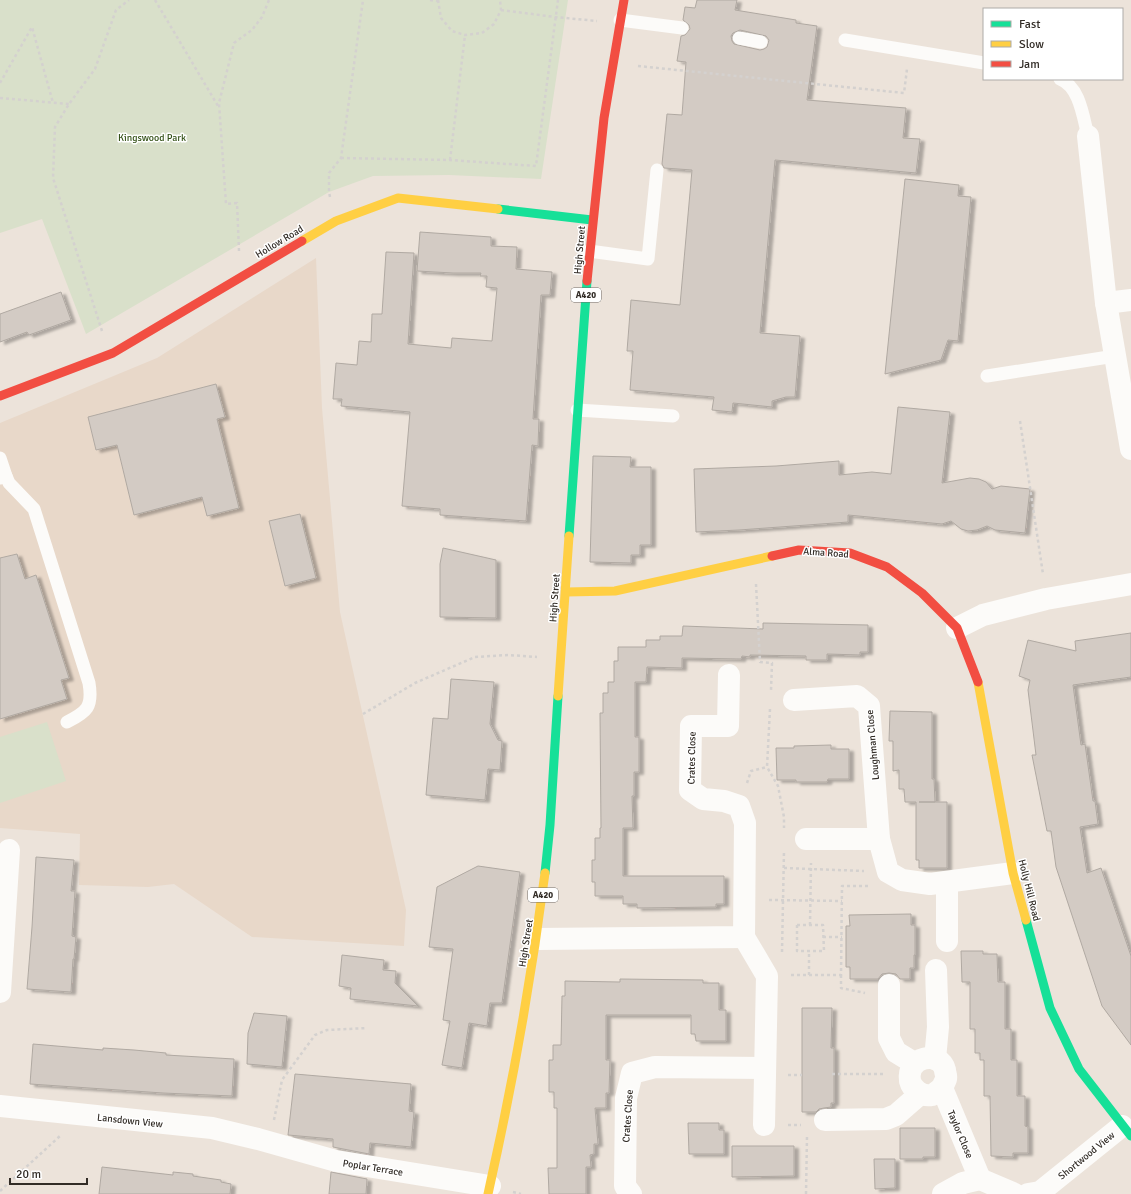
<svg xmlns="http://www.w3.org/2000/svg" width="1131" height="1194" viewBox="0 0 1131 1194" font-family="Signika,sans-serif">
	<defs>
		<filter id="shadow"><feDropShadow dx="4.5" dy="2.5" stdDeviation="1" flood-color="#0004"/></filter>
	</defs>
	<rect width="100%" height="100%" fill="#ece3da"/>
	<path fill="#e8d8c9" d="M 316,258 L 322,408 L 340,612 L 406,910 L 404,946 L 252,937 L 174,884 L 148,887 L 79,885 L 80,834 L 0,828 L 0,423 L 157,358 Z"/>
	<g fill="#d9e0ca">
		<path d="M 0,0 L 568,0 L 541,179 L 449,175 L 373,176 L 329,192 L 86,334 L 42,219 L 0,233 Z"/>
		<path d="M 47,722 L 66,781 L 0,803 L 0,737 Z"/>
	</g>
	<g fill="#d3cbc4" stroke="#b0a9a2" fill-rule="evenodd" filter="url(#shadow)">
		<path d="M 697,0 L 737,0 L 735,10 L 796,20 L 796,23 L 817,26 L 807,100 L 906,108 L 903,138 L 920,139 L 916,173 L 775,160 L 760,333 L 800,336 L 795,397 L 786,397 L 772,401 L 772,407 L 733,403 L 732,412 L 712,410 L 714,397 L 630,390 L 633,351 L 627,351 L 631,300 L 680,305 L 692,170 L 664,168 L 662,164 L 667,114 L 682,115 L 686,62 L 677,61 L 681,36 L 685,35 L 690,29 L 689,25 L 683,20 L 685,7 L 695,8 ZM 740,30 L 766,36 L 769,40 L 767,47 L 764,49 L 760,50 L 734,44 L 732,41 L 731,36 L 733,33 Z"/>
		<path d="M 905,179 L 959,185 L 958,196 L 971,197 L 958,341 L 948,340 L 941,360 L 885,374 Z"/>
		<path d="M 420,232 L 491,237 L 491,246 L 517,247 L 516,269 L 552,272 L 550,295 L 541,295 L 533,419 L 539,419 L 538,446 L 532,445 L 526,521 L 440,515 L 440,509 L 402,506 L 410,412 L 341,406 L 342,399 L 333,399 L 336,363 L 357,365 L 359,341 L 371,342 L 372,314 L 382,314 L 386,252 L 414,253 L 408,344 L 451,348 L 452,338 L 492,341 L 497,288 L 486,287 L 487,276 L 480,276 L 481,273 L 453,273 L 417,271 Z"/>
		<path d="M 61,292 L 71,320 L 29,335 L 27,332 L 0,342 L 0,314 Z"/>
		<path d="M 216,384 L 225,417 L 217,419 L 239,508 L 207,516 L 202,497 L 134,515 L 117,445 L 96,450 L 88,417 Z"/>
		<path d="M 898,407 L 950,412 L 942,483 L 970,478 L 979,479 L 986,482 L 992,489 L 1001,486 L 1030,489 L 1025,533 L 995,530 L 987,526 L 977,530 L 968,531 L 961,529 L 951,521 L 942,524 L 848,515 L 848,522 L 739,530 L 696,532 L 694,469 L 776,466 L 839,461 L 839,475 L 872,472 L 891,474 Z"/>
		<path d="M 593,456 L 631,457 L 630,467 L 651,467 L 651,545 L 640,545 L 640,555 L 631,555 L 631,563 L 590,562 Z"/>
		<path d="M 300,514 L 316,578 L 285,586 L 269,521 Z"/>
		<path d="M 443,548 L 496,560 L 496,618 L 440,617 L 440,564 Z"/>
		<path d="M 17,554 L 25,579 L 36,575 L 69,678 L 61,680 L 67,699 L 0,719 L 0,558 Z"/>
		<path d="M 763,623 L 868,625 L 868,652 L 860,652 L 860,655 L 827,654 L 827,660 L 806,660 L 806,656 L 750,655 L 750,657 L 742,656 L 741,659 L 682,658 L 682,668 L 647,667 L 646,682 L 635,682 L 635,737 L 639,737 L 639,772 L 634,772 L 634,796 L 632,796 L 633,828 L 623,828 L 623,876 L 724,876 L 724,904 L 716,904 L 716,907 L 637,908 L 637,904 L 623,904 L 623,896 L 595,896 L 595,882 L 592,882 L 592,860 L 595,860 L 595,838 L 600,838 L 600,828 L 601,828 L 600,713 L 603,713 L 603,693 L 608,693 L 608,682 L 614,682 L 614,661 L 618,661 L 618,647 L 646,647 L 646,640 L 660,640 L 660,636 L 682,636 L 683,626 L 763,629 Z"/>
		<path d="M 1131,633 L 1131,677 L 1073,685 L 1081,745 L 1085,744 L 1093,801 L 1095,801 L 1098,824 L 1080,827 L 1087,873 L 1101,868 L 1131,956 L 1131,1045 L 1102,1006 L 1056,867 L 1051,831 L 1047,831 L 1032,755 L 1036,755 L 1028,690 L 1030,680 L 1019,676 L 1028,640 L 1076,651 L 1075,641 Z"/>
		<path d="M 451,679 L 494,682 L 490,724 L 498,740 L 502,741 L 500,770 L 488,769 L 485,800 L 426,795 L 433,718 L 448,719 Z"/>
		<path d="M 890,711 L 932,712 L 932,779 L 934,779 L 935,802 L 919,802 L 947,802 L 947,868 L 919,868 L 919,860 L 916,860 L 916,802 L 905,802 L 904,789 L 899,789 L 899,770 L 893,771 L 893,741 L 889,741 Z"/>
		<path d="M 831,745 L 831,749 L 849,749 L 849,779 L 828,779 L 827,782 L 796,782 L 796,780 L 777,780 L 776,748 L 794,748 L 794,746 Z"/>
		<path d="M 36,857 L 74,860 L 71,891 L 75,891 L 72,936 L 76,937 L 74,959 L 73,959 L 71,992 L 27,989 L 32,927 Z"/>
		<path d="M 478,866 L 520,872 L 502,1003 L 490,1003 L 487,1026 L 469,1023 L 462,1068 L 442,1065 L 450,1021 L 443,1020 L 453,949 L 429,947 L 437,887 Z"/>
		<path d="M 911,914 L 911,925 L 915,925 L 915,955 L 914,955 L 914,968 L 910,968 L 910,979 L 900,979 L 896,974 L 889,973 L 882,974 L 878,979 L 850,979 L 850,967 L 846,967 L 846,926 L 850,926 L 849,915 Z"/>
		<path d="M 961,951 L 983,951 L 983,954 L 997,954 L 998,982 L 1005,982 L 1005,1029 L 1011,1029 L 1011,1060 L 1017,1060 L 1017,1096 L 1025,1096 L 1025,1126 L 1028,1127 L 1028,1153 L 1013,1153 L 1013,1157 L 991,1156 L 990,1096 L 984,1096 L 984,1060 L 980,1060 L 980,1053 L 975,1053 L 975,1029 L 970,1029 L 970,982 L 962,982 Z"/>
		<path d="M 342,955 L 384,960 L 383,970 L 396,971 L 395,983 L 418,1006 L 350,999 L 351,988 L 339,986 Z"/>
		<path d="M 620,979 L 703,980 L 703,983 L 719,983 L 719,1010 L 726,1010 L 726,1041 L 696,1041 L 695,1034 L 691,1034 L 691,1015 L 606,1015 L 606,1060 L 610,1060 L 609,1093 L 606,1093 L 606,1108 L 595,1108 L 598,1144 L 594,1144 L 594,1154 L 590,1155 L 591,1167 L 586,1167 L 586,1194 L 549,1194 L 548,1168 L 557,1168 L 557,1108 L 554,1108 L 554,1092 L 549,1092 L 549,1060 L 553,1060 L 553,1045 L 561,1045 L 562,996 L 565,996 L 565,981 L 620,982 Z"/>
		<path d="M 802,1008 L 832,1008 L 831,1048 L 834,1048 L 834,1103 L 831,1103 L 831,1107 L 824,1108 L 819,1109 L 816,1112 L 802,1112 Z"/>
		<path d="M 254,1013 L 287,1016 L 282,1067 L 247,1064 L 248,1033 Z"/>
		<path d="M 33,1044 L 103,1050 L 103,1048 L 134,1050 L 166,1053 L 166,1055 L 234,1059 L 232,1096 L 163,1093 L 30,1084 Z"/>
		<path d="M 295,1074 L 411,1084 L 409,1111 L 414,1112 L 411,1147 L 370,1143 L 369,1154 L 333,1147 L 333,1139 L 288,1135 Z"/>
		<path d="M 688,1123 L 719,1123 L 719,1130 L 724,1130 L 724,1154 L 689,1154 Z"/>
		<path d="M 900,1128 L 935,1128 L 935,1157 L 923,1157 L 923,1159 L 900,1159 Z"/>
		<path d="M 732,1146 L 794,1146 L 794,1176 L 732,1177 Z"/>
		<path d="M 874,1159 L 895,1159 L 895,1188 L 875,1189 Z"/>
		<path d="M 102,1167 L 173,1175 L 173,1172 L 193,1174 L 193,1176 L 221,1180 L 221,1182 L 231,1184 L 230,1194 L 99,1194 Z"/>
		<path d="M 331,1172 L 367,1179 L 366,1194 L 329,1194 Z"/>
	</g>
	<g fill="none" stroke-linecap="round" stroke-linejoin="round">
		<g stroke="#d4d1cf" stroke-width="2.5" stroke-dasharray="3 3" stroke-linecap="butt">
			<path d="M 155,0 L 218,106"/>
			<path d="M 430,0 L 437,1"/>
			<path d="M 438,0 L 441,18 L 452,31 L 465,35 L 482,33 L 494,24 L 501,10 L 500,0"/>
			<path d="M 501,10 L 555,17 L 597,21"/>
			<path d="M 638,66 L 904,93 L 907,69"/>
			<path d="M 0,83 L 32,27 L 53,103"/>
			<path d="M 0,98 L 69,104"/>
			<path d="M 341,158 L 450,160 L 536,166 L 558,0"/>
			<path d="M 450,160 L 465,35"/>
			<path d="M 330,197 L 329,192 L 329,173 L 341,158 L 363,0"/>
			<path d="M 239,251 L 237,203 L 226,204 L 219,103 L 234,43 L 252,30 L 262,17 L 269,0"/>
			<path d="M 102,331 L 53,178 L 55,127 L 69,104 L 95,69 L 116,10 L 129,0"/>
			<path d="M 1020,421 L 1043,574"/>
			<path d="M 756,584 L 760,662 L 772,663 L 771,690"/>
			<path d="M 770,709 L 767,767 L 778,786 L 784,817 L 784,828"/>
			<path d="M 363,714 L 415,683 L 475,657 L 508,655 L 537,657"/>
			<path d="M 747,783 L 751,771 L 767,767"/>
			<path d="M 784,868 L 864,871"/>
			<path d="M 769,900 L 842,901"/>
			<path d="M 797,925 L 823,925 L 824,951 L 797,951 Z"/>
			<path d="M 810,925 L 811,863"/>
			<path d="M 823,937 L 842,937"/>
			<path d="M 782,952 L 784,851"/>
			<path d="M 791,975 L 841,975 L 842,886 L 870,886"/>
			<path d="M 809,975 L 809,951"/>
			<path d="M 841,975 L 841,988 L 865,993"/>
			<path d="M 832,1074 L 884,1074"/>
			<path d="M 788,1075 L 802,1075"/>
			<path d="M 274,1120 L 282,1080 L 315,1035 L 327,1030 L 367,1028"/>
			<path d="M 788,1125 L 801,1125"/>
			<path d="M 0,1191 L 60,1136"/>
			<path d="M 513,1192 L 521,1194"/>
			<path d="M 806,1194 L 807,1136"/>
		</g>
		<g stroke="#fcfbf9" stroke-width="13">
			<path d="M 620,20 L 682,28"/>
			<path d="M 739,38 L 761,42"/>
			<path d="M 845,40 L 984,63"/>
			<path d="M 1060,79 C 1080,87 1083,117 1088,136"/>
			<path d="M 589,251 L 648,259 L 657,170"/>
			<path d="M 987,376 L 1115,356"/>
			<path d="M 577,410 L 673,416"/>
			<path d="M 0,458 L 6,476 L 0,478"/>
			<path d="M 6,476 L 9,483 L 34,509 L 89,683 C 93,707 87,712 67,722"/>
		</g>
		<g stroke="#fcfbf9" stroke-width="22">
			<path d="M 1088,136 L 1106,303 L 1131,449"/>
			<path d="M 1106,303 L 1131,300"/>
			<path d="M 957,628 L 983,615 L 1046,599 L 1131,584"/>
			<path d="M 794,700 L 857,696 L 869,706 L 879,839 L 888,872 L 902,880 L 930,884 L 1013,873"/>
			<path d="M 806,839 L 879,839"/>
			<path d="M 947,882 L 947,941"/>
			<path d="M 744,937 L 767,976 L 764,1125"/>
			<path d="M 537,939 L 744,937 L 745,823 L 739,806 L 724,801 L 703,799 L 690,790 L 691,726 L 728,726 L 729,675"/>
			<path d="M 889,985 L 889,1038 L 896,1052 L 914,1063"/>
			<path d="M 0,992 L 9,850"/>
			<path d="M 935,1059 L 938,1027 L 936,970"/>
			<path d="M 942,1088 C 939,1090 935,1094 932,1095 C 922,1097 912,1089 910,1081 C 906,1056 940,1050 945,1070 C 945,1073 947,1076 946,1079 C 945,1082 943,1085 942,1088 L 980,1179"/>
			<path d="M 0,1106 L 212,1128 L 258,1139 L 336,1161 L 490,1186"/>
			<path d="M 825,1120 L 886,1119 L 896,1115 L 920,1094"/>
			<path d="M 631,1194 L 625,1186 L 626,1098 L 632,1073 L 655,1067 L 764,1068"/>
			<path d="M 943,1194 L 963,1183 L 980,1179 L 1015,1194"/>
			<path d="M 1028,1194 L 1040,1192 L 1122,1126"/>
		</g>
		<g stroke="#16e098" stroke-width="9">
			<path d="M 498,209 L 592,220"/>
			<path d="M 569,536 L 587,281"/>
			<path d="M 545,873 L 550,825 L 558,696"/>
			<path d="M 1026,920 L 1050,1008 L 1079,1069 L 1131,1136"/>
		</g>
		<g stroke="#ffcf43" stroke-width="9">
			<path d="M 302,241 L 336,221 L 398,198 L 498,209"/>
			<path d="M 566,592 L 615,591 L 772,556"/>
			<path d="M 978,682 L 1013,873 L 1026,920"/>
			<path d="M 558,696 L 569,536"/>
			<path d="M 488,1194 C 512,1088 531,981 545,873"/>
		</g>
		<g stroke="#f24e42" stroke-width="9">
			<path d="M 587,281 L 604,118 L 624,0"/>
			<path d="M 0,396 L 113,353 L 302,241"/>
			<path d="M 772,556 L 799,550 L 850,553 L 887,567 L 922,593 L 957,628 L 978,682"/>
		</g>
	</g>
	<g text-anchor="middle" stroke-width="3" stroke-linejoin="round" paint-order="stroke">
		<g fill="#fff" stroke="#706b67" stroke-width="1">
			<rect x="571" y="288" width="30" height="14" rx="3"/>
			<rect x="528" y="888" width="30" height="14" rx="3"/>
		</g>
		<g font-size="9" font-weight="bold" fill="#322c26">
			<text x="586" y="298">A420</text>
			<text x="543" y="898">A420</text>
		</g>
		<g font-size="10" fill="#325015" stroke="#fff">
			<text x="152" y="141">Kingswood Park</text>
		</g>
		<g font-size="10" fill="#322c26" stroke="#fff">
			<text transform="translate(279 241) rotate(-31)" y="4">Hollow Road</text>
			<text transform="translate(579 250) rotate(-85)" y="4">High Street</text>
			<text transform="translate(826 552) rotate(4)" y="4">Alma Road</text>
			<text transform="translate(554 598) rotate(-86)" y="4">High Street</text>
			<text transform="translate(872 745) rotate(-95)" y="4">Loughman Close</text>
			<text transform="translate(691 758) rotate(-89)" y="4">Crates Close</text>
			<text transform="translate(1030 890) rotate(76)" y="4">Holly Hill Road</text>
			<text transform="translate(525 943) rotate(-81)" y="4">High Street</text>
			<text transform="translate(627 1116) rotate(-86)" y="4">Crates Close</text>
			<text transform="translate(130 1120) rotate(6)" y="4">Lansdown View</text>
			<text transform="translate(961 1134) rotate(67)" y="4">Taylor Close</text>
			<text transform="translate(1086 1155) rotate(-39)" y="4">Shortwood View</text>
			<text transform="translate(373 1167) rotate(9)" y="4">Poplar Terrace</text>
		</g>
	</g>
	<rect x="983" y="8" width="140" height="72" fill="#ffffff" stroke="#adaba8"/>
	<rect x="991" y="21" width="20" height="6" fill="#16e098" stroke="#adaba8"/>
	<text x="1019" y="28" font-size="12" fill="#322c26">Fast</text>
	<rect x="991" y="41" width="20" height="6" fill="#ffcf43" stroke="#adaba8"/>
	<text x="1019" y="48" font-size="12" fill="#322c26">Slow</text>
	<rect x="991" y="61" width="20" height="6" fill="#f24e42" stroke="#adaba8"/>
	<text x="1019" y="68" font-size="12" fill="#322c26">Jam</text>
	<path d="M10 1178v6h77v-6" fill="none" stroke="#322c26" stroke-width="2"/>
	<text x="16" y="1178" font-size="12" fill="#322c26" stroke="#ffffff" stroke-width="3" paint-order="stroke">20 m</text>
</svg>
